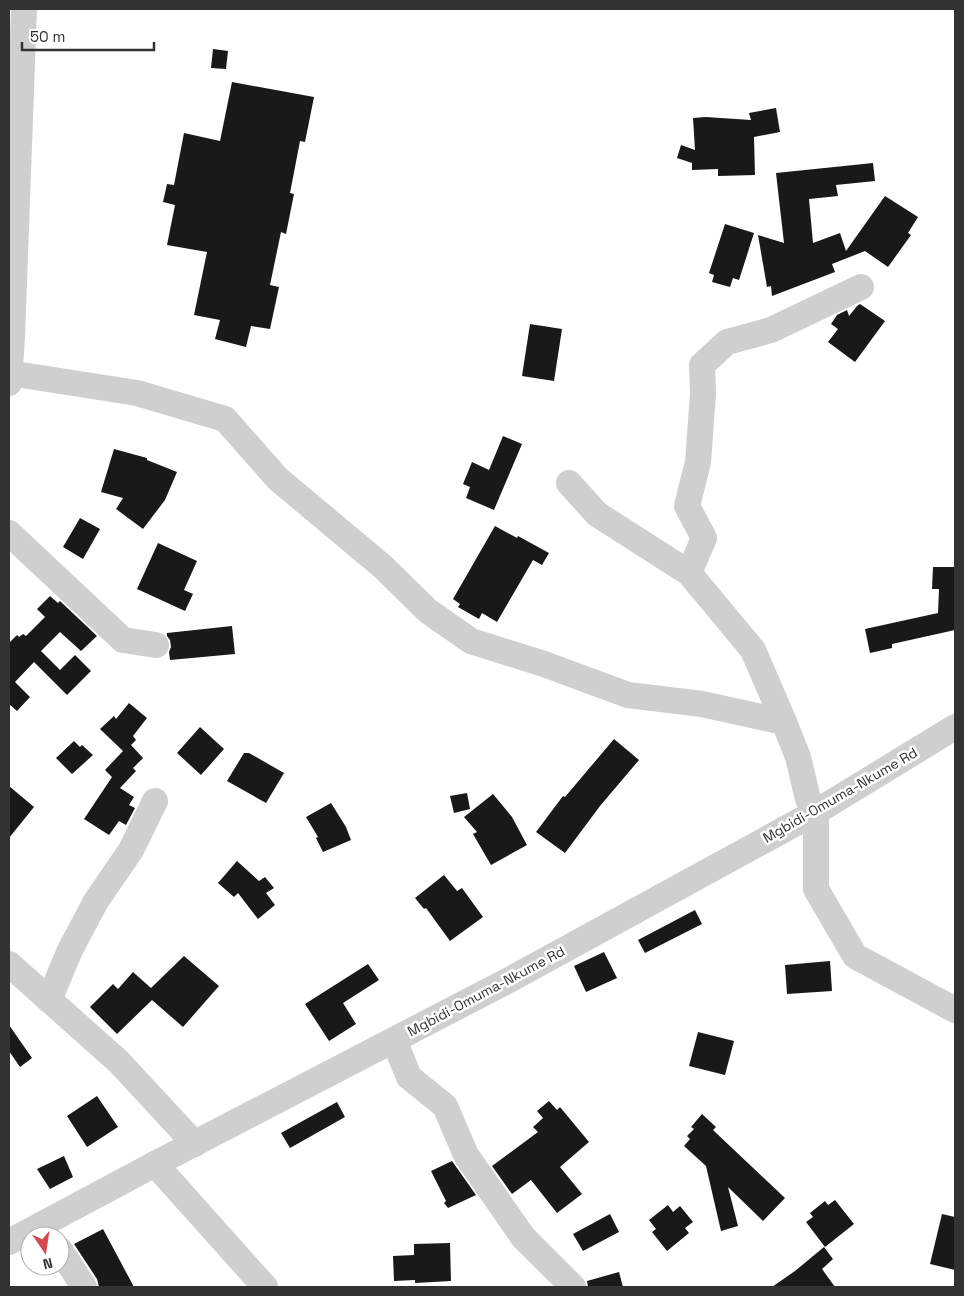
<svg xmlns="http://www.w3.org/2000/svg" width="964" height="1296" viewBox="0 0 964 1296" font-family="'Space Grotesk',sans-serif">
	<rect width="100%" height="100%" fill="#fff"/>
	<g fill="#191919">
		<path d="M 213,49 L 228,51 L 226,69 L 211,68 Z"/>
		<path d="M 232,82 L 314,97 L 305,142 L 300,141 L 290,193 L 294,194 L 286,234 L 281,232 L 270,285 L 279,287 L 270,329 L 251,326 L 246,347 L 215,339 L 220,320 L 194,315 L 207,252 L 167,245 L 175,205 L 163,202 L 167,184 L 174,185 L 184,133 L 220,141 Z"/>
		<path d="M 776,108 L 780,132 L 754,137 L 755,175 L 718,176 L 718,169 L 692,170 L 692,163 L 677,158 L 681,145 L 695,150 L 693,118 L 706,117 L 751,120 L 749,113 Z"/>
		<path d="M 873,163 L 875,181 L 836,185 L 838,196 L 809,199 L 813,243 L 840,233 L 846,251 L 885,196 L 918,217 L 908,233 L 911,235 L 888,267 L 865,251 L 832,264 L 835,272 L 772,296 L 771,286 L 767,287 L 758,235 L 784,243 L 776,173 Z"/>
		<path d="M 725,224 L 754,233 L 739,280 L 733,278 L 730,287 L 712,282 L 714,275 L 709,273 Z"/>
		<path d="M 860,304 L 885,321 L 855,362 L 828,342 L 838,329 L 831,324 L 837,315 L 847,310 L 849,316 L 857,306 Z"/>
		<path d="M 530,324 L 562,329 L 554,381 L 522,376 Z"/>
		<path d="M 503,436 L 522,444 L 494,510 L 466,498 L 470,487 L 463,484 L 472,462 L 489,470 Z"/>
		<path d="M 114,449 L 147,458 L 147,460 L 177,472 L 165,500 L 143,529 L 116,509 L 123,498 L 101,492 Z"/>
		<path d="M 80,518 L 100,529 L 83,559 L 63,547 Z"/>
		<path d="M 495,526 L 517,538 L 518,536 L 549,553 L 542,565 L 533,560 L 497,622 L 482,613 L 479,619 L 458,607 L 460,604 L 453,599 Z"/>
		<path d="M 158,543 L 197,561 L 184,590 L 193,594 L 185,611 L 137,589 Z"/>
		<path d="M 933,567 L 955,567 L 955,630 L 892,644 L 892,648 L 870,653 L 865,629 L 938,613 L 939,589 L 932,589 Z"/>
		<path d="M 50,596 L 58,603 L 60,601 L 97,636 L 81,651 L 60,632 L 41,651 L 60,670 L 75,655 L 91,671 L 67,695 L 34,662 L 15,682 L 30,697 L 17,711 L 9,704 L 9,643 L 17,635 L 19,637 L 23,634 L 26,636 L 45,617 L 37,609 Z"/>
		<path d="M 232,626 L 235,654 L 170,660 L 169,652 L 171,647 L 170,640 L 167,636 L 167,633 Z"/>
		<path d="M 129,703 L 147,718 L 133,736 L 136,740 L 131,745 L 143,758 L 133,768 L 136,771 L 120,788 L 134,797 L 129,805 L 135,808 L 126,825 L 119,821 L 109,835 L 84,819 L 112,777 L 105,770 L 123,751 L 100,729 L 114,716 L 116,719 Z"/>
		<path d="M 200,727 L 224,749 L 201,775 L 177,753 Z"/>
		<path d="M 614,739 L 639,760 L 600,806 L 565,853 L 536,832 L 563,796 L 565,797 Z"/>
		<path d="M 74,741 L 80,747 L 82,745 L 93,755 L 72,774 L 56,758 Z"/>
		<path d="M 244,753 L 249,753 L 284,773 L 266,803 L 227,781 Z"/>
		<path d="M 9,786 L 34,807 L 9,838 Z"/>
		<path d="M 467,793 L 470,809 L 454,813 L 450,796 Z"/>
		<path d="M 493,794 L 512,817 L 527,845 L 491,865 L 473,834 L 477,832 L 464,817 Z"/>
		<path d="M 331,803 L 346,827 L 351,840 L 323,852 L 316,838 L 318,837 L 306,817 Z"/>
		<path d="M 237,861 L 259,881 L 265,877 L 274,888 L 266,893 L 275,905 L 258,919 L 238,893 L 234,897 L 218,883 Z"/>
		<path d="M 444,875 L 457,891 L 462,888 L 483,917 L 450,941 L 426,908 L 424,909 L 415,898 Z"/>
		<path d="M 695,910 L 702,924 L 645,953 L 638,940 Z"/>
		<path d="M 604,952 L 617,978 L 586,992 L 574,966 Z"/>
		<path d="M 184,956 L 219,986 L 183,1027 L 152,1000 L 117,1034 L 90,1007 L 113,984 L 118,989 L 133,972 L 151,988 Z"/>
		<path d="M 830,961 L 832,991 L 787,994 L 785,965 Z"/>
		<path d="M 368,964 L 379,980 L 343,1003 L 356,1024 L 329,1041 L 305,1004 Z"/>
		<path d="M 9,1025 L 32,1058 L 20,1067 L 9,1051 Z"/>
		<path d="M 698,1032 L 734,1041 L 725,1075 L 689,1066 Z"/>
		<path d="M 97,1096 L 118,1127 L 87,1147 L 67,1116 Z"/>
		<path d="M 549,1101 L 557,1110 L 560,1107 L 589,1142 L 560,1167 L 582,1194 L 557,1213 L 531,1180 L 512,1194 L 492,1166 L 538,1132 L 533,1127 L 543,1118 L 537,1111 Z"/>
		<path d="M 337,1102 L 345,1117 L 290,1148 L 281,1133 Z"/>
		<path d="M 702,1114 L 716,1127 L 713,1130 L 785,1198 L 763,1221 L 728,1187 L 738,1226 L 721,1231 L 706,1166 L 684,1146 L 690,1139 L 687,1136 L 694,1129 L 691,1127 Z"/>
		<path d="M 64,1156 L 73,1177 L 50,1189 L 37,1169 Z"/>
		<path d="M 452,1161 L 476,1195 L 448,1208 L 444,1203 L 446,1201 L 431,1171 Z"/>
		<path d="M 835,1200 L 854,1224 L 825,1247 L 806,1222 L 813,1217 L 810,1213 L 825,1201 L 828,1205 Z"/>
		<path d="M 668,1205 L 673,1212 L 680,1206 L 693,1222 L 685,1228 L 689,1233 L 667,1251 L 652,1232 L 656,1229 L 649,1220 Z"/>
		<path d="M 610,1214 L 619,1232 L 583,1251 L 573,1234 Z"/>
		<path d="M 942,1214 L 955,1217 L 955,1270 L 930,1264 Z"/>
		<path d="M 103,1229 L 134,1287 L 99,1287 L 97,1279 L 74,1244 Z"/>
		<path d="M 450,1243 L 451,1281 L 415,1283 L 415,1280 L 394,1281 L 393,1256 L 414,1255 L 414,1244 Z"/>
		<path d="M 824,1247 L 833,1259 L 822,1269 L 835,1287 L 772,1287 L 795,1271 Z"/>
		<path d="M 619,1272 L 623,1287 L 588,1287 L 587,1281 Z"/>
	</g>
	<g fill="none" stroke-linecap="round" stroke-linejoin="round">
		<g stroke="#cfcfcf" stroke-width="26">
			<path d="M 9,373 L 137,393 L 225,419 L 278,479 L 382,566 L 428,611 L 471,641 L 544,664 L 628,695 L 702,704 L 784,722 L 753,650 L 689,573 L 597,514 L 569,483"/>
			<path d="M 9,383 L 12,337 L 24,9"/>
			<path d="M 9,533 L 123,640 L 156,645"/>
			<path d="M 689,573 L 704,538 L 687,506 L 698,462 L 703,394 L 702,365 L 727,342 L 771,330 L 861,287"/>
			<path d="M 784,722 L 798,757 L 808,799 L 816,812 L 816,889 L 855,956 L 955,1010"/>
			<path d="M 9,964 L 119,1062 L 195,1144"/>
			<path d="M 49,1000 L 70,950 L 96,901 L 131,850 L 155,801"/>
			<path d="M 394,1040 L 409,1077 L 445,1106 L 466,1155 L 523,1237 L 573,1287"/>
			<path d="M 155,1164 L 265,1287"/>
			<path d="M 9,1242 L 155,1164 L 511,979 L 816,812 L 955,727"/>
			<path d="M 60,1250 L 84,1287"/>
		</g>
	</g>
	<g text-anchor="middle" stroke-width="5" stroke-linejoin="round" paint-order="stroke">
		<g font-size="14" fill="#323232" stroke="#fff">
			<text transform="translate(840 795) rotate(-30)" y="5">Mgbidi-Omuma-Nkume Rd</text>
			<text transform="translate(486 991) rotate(-28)" y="5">Mgbidi-Omuma-Nkume Rd</text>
		</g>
	</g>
	<rect width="964" height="1296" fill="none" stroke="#323232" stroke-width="20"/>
	<g transform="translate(45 1251) rotate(167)"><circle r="24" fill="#ffffff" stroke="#adadad"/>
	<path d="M0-4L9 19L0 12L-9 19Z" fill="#d34b51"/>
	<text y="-8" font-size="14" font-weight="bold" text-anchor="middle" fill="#323232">N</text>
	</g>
	<path d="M22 42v8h132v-8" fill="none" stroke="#323232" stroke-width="2.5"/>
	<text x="30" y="42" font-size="15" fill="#323232" stroke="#ffffff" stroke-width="4" paint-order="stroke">50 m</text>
</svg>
